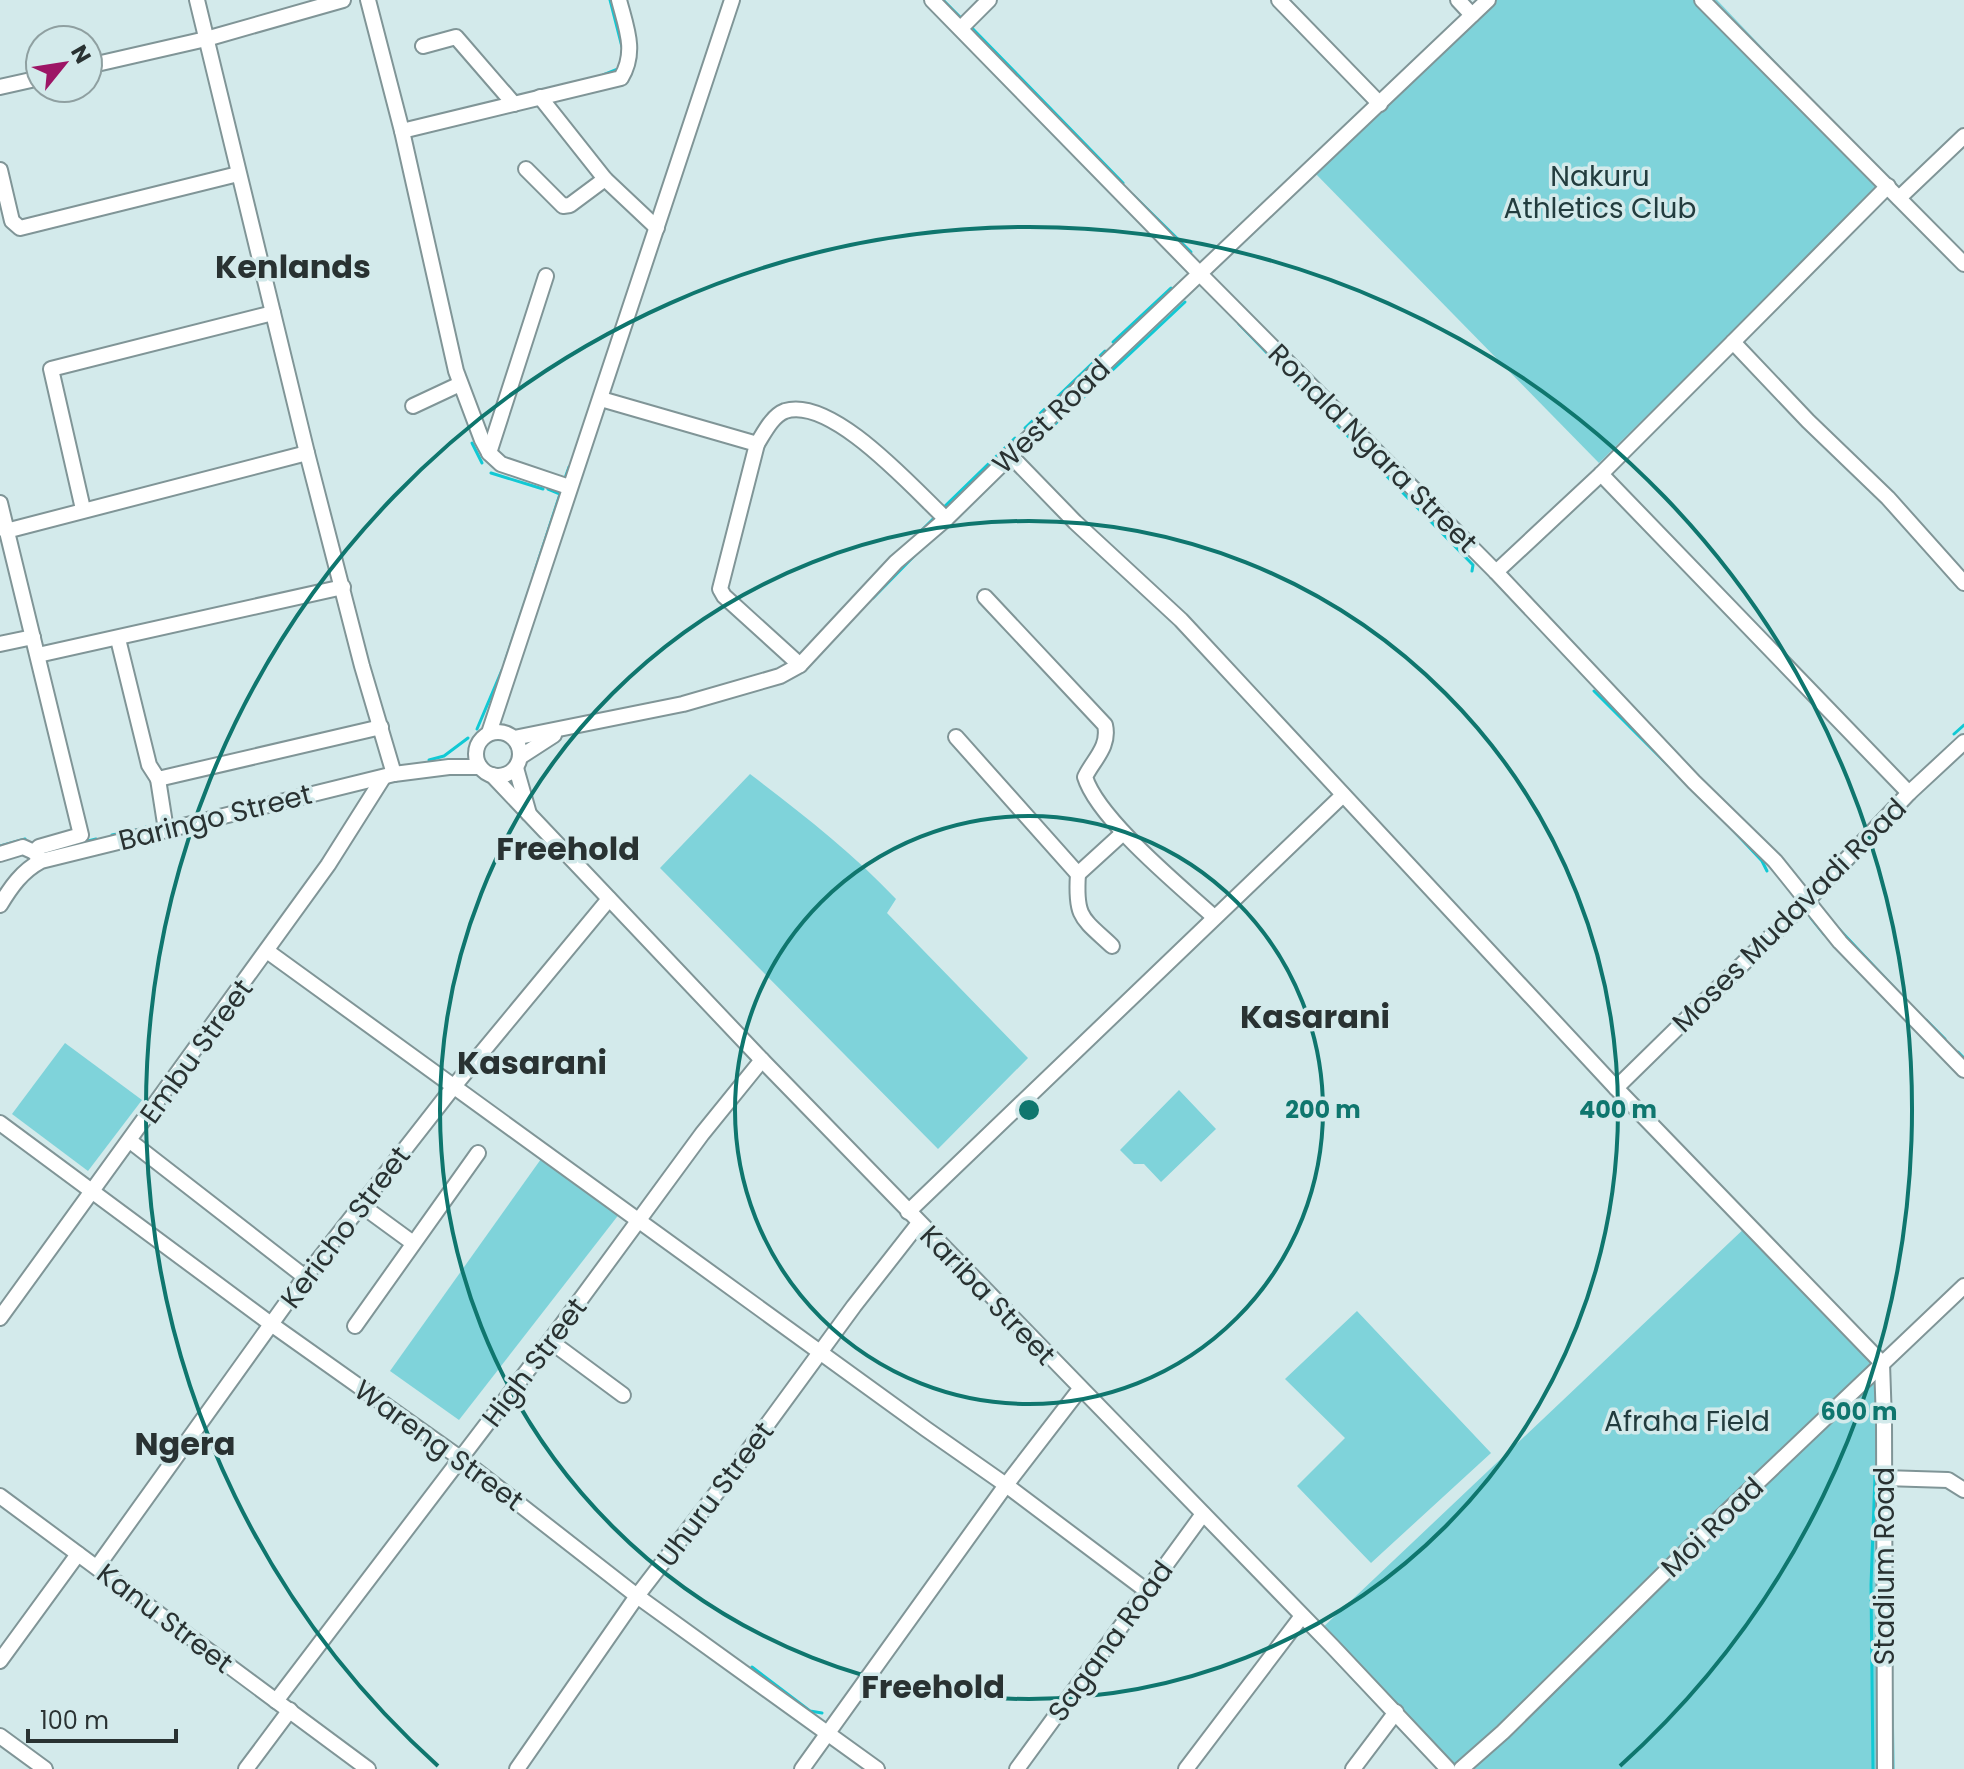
<svg xmlns="http://www.w3.org/2000/svg" width="1964" height="1769" viewBox="0 0 1964 1769" font-family="Poppins,sans-serif">
	<rect width="100%" height="100%" fill="#d3eaeb"/>
	<g fill="#7fd3da">
		<path d="M 1481,0 L 1717,0 L 1887,179 L 1599,463 L 1311,169 Z"/>
		<path d="M 750,774 C 801,813 852,852 896,899 L 887,913 L 1028,1058 L 938,1149 L 660,868 Z"/>
		<path d="M 65,1043 L 142,1100 L 88,1171 L 12,1114 Z"/>
		<path d="M 1179,1090 L 1216,1129 L 1161,1182 L 1144,1164 L 1134,1164 L 1120,1150 Z"/>
		<path d="M 541,1159 L 620,1213 L 459,1420 L 390,1371 Z"/>
		<path d="M 1749,1224 L 1888,1364 L 1893,1422 L 1888,1477 L 1895,1769 L 1448,1769 L 1319,1631 Z"/>
		<path d="M 1357,1311 L 1491,1453 L 1371,1563 L 1297,1486 L 1345,1438 L 1285,1379 Z"/>
	</g>
	<g fill="none" stroke-linecap="round" stroke-linejoin="round">
		<g stroke="#11c9d4" stroke-width="3">
			<path d="M 610,0 L 622,47"/>
			<path d="M 943,0 L 960,17"/>
			<path d="M 971,27 L 1123,183"/>
			<path d="M 603,75 L 618,69"/>
			<path d="M 1133,195 L 1191,252"/>
			<path d="M 1239,324 L 1473,565 L 1472,571"/>
			<path d="M 1113,342 L 1171,288"/>
			<path d="M 1025,428 L 1105,351"/>
			<path d="M 472,443 L 482,463"/>
			<path d="M 1019,458 L 1185,302"/>
			<path d="M 491,473 L 543,489"/>
			<path d="M 564,481 L 569,467"/>
			<path d="M 943,508 L 1015,438"/>
			<path d="M 920,532 L 937,515"/>
			<path d="M 534,574 L 560,494 L 548,489"/>
			<path d="M 873,598 L 918,552"/>
			<path d="M 505,662 L 530,587"/>
			<path d="M 1594,691 L 1668,765"/>
			<path d="M 477,729 L 502,670"/>
			<path d="M 1954,734 L 1964,725"/>
			<path d="M 429,760 L 444,756 L 468,738"/>
			<path d="M 146,827 L 155,826"/>
			<path d="M 1730,827 L 1762,861 L 1767,871"/>
			<path d="M 112,835 L 136,830"/>
			<path d="M 0,846 L 25,839"/>
			<path d="M 64,847 L 96,839"/>
			<path d="M 11,877 L 25,863"/>
			<path d="M 1811,918 L 1824,934"/>
			<path d="M 1837,927 L 1903,997"/>
			<path d="M 1926,1020 L 1945,1039"/>
			<path d="M 1958,1052 L 1964,1058"/>
			<path d="M 752,1667 L 810,1711 L 822,1713"/>
			<path d="M 1873,1769 L 1871,1585 L 1875,1476"/>
		</g>
		<g stroke="#809597" stroke-width="18">
			<g id="minor">
				<path d="M 197,0 L 307,453 L 362,666 L 394,774"/>
				<path d="M 368,0 L 402,131 L 456,371 L 482,440 L 489,453 L 501,464 L 569,487"/>
				<path d="M 932,0 L 1201,275 L 1496,572 L 1694,782 L 1775,861 L 1840,942 L 1964,1070"/>
				<path d="M 1279,0 L 1380,104"/>
				<path d="M 1458,0 L 1472,15"/>
				<path d="M 1702,0 L 1964,264"/>
				<path d="M 961,28 L 989,0"/>
				<path d="M 423,46 L 456,37 L 514,104"/>
				<path d="M 88,66 L 206,39 L 343,0"/>
				<path d="M 0,87 L 40,78"/>
				<path d="M 540,97 L 605,179 L 657,228"/>
				<path d="M 402,131 L 621,78 C 637,52 626,27 619,0"/>
				<path d="M 526,169 L 563,206 L 570,205 L 605,179"/>
				<path d="M 0,170 L 12,221 L 20,228 L 238,174"/>
				<path d="M 1899,198 L 1964,136"/>
				<path d="M 1733,342 L 1888,186"/>
				<path d="M 601,399 L 757,444 L 720,589 L 724,596 L 800,665"/>
				<path d="M 413,406 L 460,384"/>
				<path d="M 757,444 C 764,433 772,416 785,411 C 832,396 913,488 946,519"/>
				<path d="M 489,453 L 546,276"/>
				<path d="M 1010,455 L 1075,522 L 1181,620 L 1616,1088 L 1882,1363 L 1884,1422 L 1885,1769"/>
				<path d="M 1601,474 L 1909,793"/>
				<path d="M 0,503 L 81,835 L 39,847 L 34,852"/>
				<path d="M 83,509 L 51,369 L 273,313"/>
				<path d="M 6,531 L 307,453"/>
				<path d="M 1496,572 L 1601,474 L 1733,342 L 1808,421 L 1888,498 L 1964,583"/>
				<path d="M 985,597 L 1105,725 C 1110,747 1093,760 1085,777 C 1098,819 1180,886 1214,917"/>
				<path d="M 118,639 L 149,765 L 158,779 L 381,727"/>
				<path d="M 0,644 L 33,637"/>
				<path d="M 38,655 L 343,587"/>
				<circle cx="498" cy="754" r="22"/>
				<path d="M 489,733 L 732,0"/>
				<path d="M 956,737 L 1078,874 L 1123,833"/>
				<path d="M 514,738 L 683,704 L 780,676 L 800,665 L 896,562 L 946,519 L 1097,371 L 1488,0"/>
				<path d="M 520,757 L 554,735"/>
				<path d="M 516,768 L 529,814"/>
				<path d="M 492,775 L 762,1060 L 1333,1647 L 1448,1769"/>
				<path d="M 158,779 L 166,830"/>
				<path d="M 0,854 L 23,847 L 34,852 L 39,858"/>
				<path d="M 1078,874 C 1075,918 1082,918 1112,946"/>
				<path d="M 0,905 C 11,887 22,871 41,861 L 394,774 L 449,767 L 480,767"/>
				<path d="M 267,951 L 926,1429 L 1006,1485 L 1147,1591"/>
				<path d="M 1616,1088 L 1808,900 L 1909,793 L 1964,742"/>
				<path d="M 0,1123 L 271,1324 L 460,1458 L 637,1596 L 877,1769"/>
				<path d="M 130,1141 L 305,1277"/>
				<path d="M 361,1205 L 413,1243"/>
				<path d="M 908,1212 L 1343,795"/>
				<path d="M 0,1318 L 328,865 L 383,778"/>
				<path d="M 355,1326 L 478,1153"/>
				<path d="M 550,1341 L 623,1395"/>
				<path d="M 1884,1478 L 1948,1480 L 1964,1490"/>
				<path d="M 0,1496 L 368,1769"/>
				<path d="M 97,1567 L 305,1277 L 455,1085 L 609,899"/>
				<path d="M 0,1661 L 78,1554"/>
				<path d="M 276,1701 L 550,1341 L 702,1134 L 762,1060"/>
				<path d="M 0,1736 L 45,1769"/>
				<path d="M 246,1769 L 290,1710"/>
				<path d="M 517,1769 L 637,1596 L 731,1474 L 854,1306 L 919,1223"/>
				<path d="M 802,1769 L 1006,1485 L 1080,1389"/>
				<path d="M 1017,1769 L 1203,1514"/>
				<path d="M 1186,1769 L 1302,1616"/>
				<path d="M 1353,1769 L 1396,1712"/>
				<path d="M 1461,1769 L 1503,1732 L 1719,1519 L 1964,1286"/>
			</g>
		</g>
		<use href="#minor" stroke="#fff" stroke-width="14"/>
	</g>
	<g fill="none" stroke="#0f766e" stroke-width="4">
		<circle cx="1029" cy="1110" r="294"/>
		<circle cx="1029" cy="1110" r="589"/>
		<path d="M438 1766A883 883 0 1 1 1620 1766"/>
	</g>
	<g text-anchor="middle" stroke-width="7" stroke-linejoin="round" paint-order="stroke">
		<g font-size="28" fill="#223c3e" stroke="#d3eaeb">
			<text x="1600" y="186">Nakuru<tspan x="1600" dy="32">Athletics Club</tspan></text>
			<text x="1687" y="1431">Afraha Field</text>
		</g>
		<g font-size="28" fill="#293232" stroke="#d3eaeb">
			<text transform="translate(1051 416) rotate(-44)" y="10">West Road</text>
			<text transform="translate(1373 448) rotate(45)" y="10">Ronald Ngara Street</text>
			<text transform="translate(215 817) rotate(-14)" y="10">Baringo Street</text>
			<text transform="translate(1789 915) rotate(-45)" y="10">Moses Mudavadi Road</text>
			<text transform="translate(196 1051) rotate(-54)" y="10">Embu Street</text>
			<text transform="translate(345 1227) rotate(-53)" y="10">Kericho Street</text>
			<text transform="translate(988 1295) rotate(46)" y="10">Kariba Street</text>
			<text transform="translate(534 1362) rotate(-53)" y="10">High Street</text>
			<text transform="translate(439 1445) rotate(36)" y="10">Wareng Street</text>
			<text transform="translate(715 1494) rotate(-53)" y="10">Uhuru Street</text>
			<text transform="translate(1712 1527) rotate(-44)" y="10">Moi Road</text>
			<text transform="translate(1884 1566) rotate(-90)" y="10">Stadium Road</text>
			<text transform="translate(165 1618) rotate(37)" y="10">Kanu Street</text>
			<text transform="translate(1110 1641) rotate(-54)" y="10">Sagana Road</text>
		</g>
		<g font-size="32" font-weight="bold" fill="#293232" stroke="#d3eaeb">
			<text x="293" y="278">Kenlands</text>
			<text x="568" y="860">Freehold</text>
			<text x="1315" y="1028">Kasarani</text>
			<text x="532" y="1074">Kasarani</text>
			<text x="185" y="1455">Ngera</text>
			<text x="933" y="1698">Freehold</text>
		</g>
	</g>
	<circle cx="1029" cy="1110" r="12" fill="#0f766e" stroke="#d3eaeb" stroke-width="4"/>
	<g font-size="24" text-anchor="middle" font-weight="bold" fill="#0f766e" stroke="#d3eaeb" stroke-width="7" stroke-linejoin="round" paint-order="stroke">
		<text x="1323" y="1118">200 m</text>
		<text x="1618" y="1118">400 m</text>
		<text x="1859" y="1420">600 m</text>
	</g>
	<g transform="translate(64 64) rotate(60)"><circle r="38" fill="#d3eaeb" stroke="#8fa0a1" stroke-width="2"/>
	<path d="M0-6L14 30L0 20L-14 30Z" fill="#9d1565"/>
	<text y="-12" font-size="22" font-weight="bold" text-anchor="middle" fill="#293232">N</text>
	</g>
	<path d="M28 1729v12h148v-12" fill="none" stroke="#293232" stroke-width="4"/>
	<text x="40" y="1729" font-size="24" fill="#293232" stroke="#d3eaeb" stroke-width="6" paint-order="stroke">100 m</text>
</svg>
